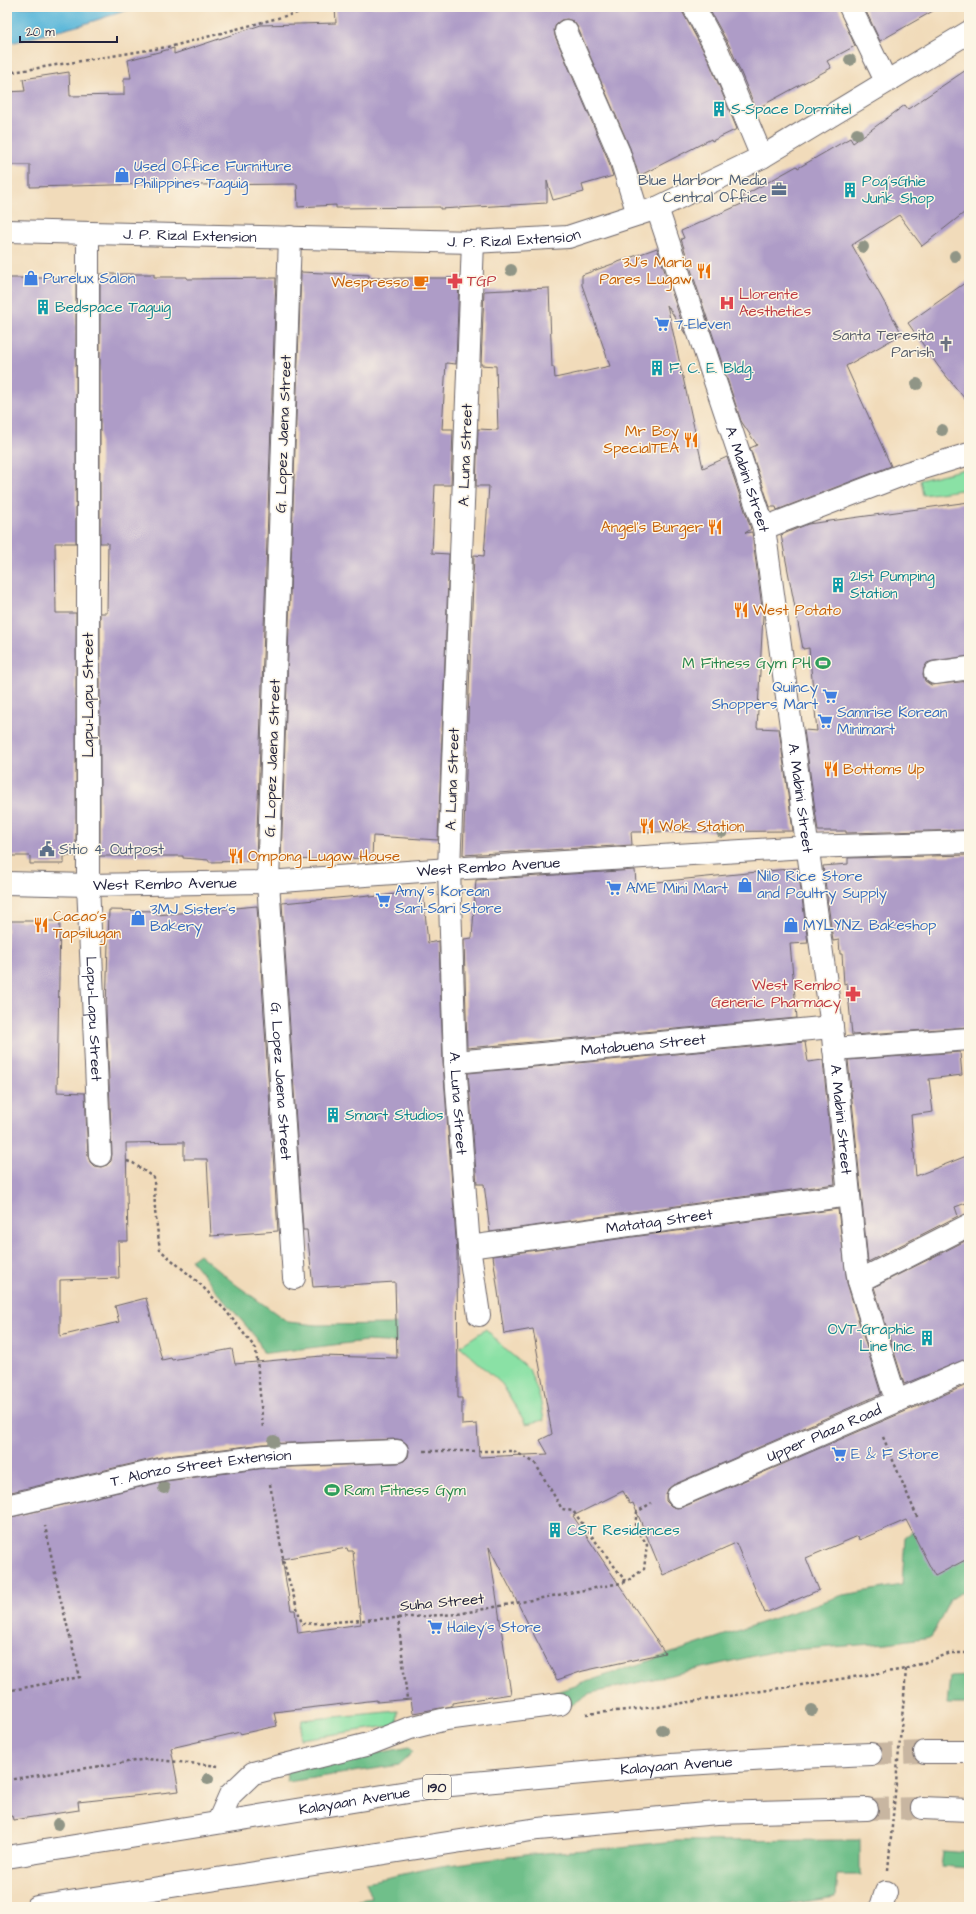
<svg xmlns="http://www.w3.org/2000/svg" width="976" height="1914" viewBox="0 0 976 1914" font-family="'Architects Daughter',sans-serif">
	<rect width="100%" height="100%" fill="#fcf5e5"/>
	<filter id="ink" filterUnits="userSpaceOnUse"><feTurbulence type="fractalNoise" baseFrequency=".025" numOctaves="2"/><feDisplacementMap in="SourceGraphic" scale="8" xChannelSelector="R" yChannelSelector="G"/><feConvolveMatrix kernelMatrix="1 2 1 2 8 2 1 2 1" color-interpolation-filters="sRGB"/></filter>
	<filter id="wash" filterUnits="userSpaceOnUse"><feTurbulence type="fractalNoise" baseFrequency=".012" numOctaves="4" result="noise"/><feDisplacementMap in="SourceGraphic" scale="16" xChannelSelector="R" yChannelSelector="G"/><feGaussianBlur stdDeviation="0.9" result="paint"/><feColorMatrix in="noise" values="0 0 0 0 0 0 0 0 0 0 0 0 0 0 0 0 0 1.4 0 .05"/><feComposite in="paint" operator="in"/></filter>
	<g filter="url(#wash)">
		<rect width="100%" height="100%" fill="#f1dbba"/>
		<g fill="#8ae1a5" stroke="#568270">
			<path d="M 969,468 L 969,489 L 923,495 L 920,480 Z"/>
			<path d="M 486,1329 L 506,1350 L 529,1369 L 540,1398 L 544,1420 L 526,1424 L 502,1384 L 460,1346 Z"/>
			<path d="M 398,1711 L 397,1725 L 300,1739 L 302,1720 Z"/>
		</g>
		<g fill="#6fbf8a" stroke="#487062">
			<path d="M 199,1254 L 235,1284 L 288,1322 L 317,1325 L 394,1324 L 423,1334 L 404,1343 L 366,1341 L 268,1353 L 263,1352 L 257,1339 L 191,1260 Z"/>
			<path d="M 969,1495 L 969,1587 L 950,1600 L 931,1637 L 887,1643 L 776,1651 L 588,1694 L 563,1711 L 524,1703 L 843,1595 L 902,1585 L 905,1537 L 960,1498 Z"/>
			<path d="M 969,1676 L 969,1704 L 947,1704 L 950,1677 Z"/>
			<path d="M 409,1747 L 413,1752 L 399,1765 L 287,1782 L 286,1771 Z"/>
			<path d="M 860,1840 L 860,1875 L 837,1875 L 835,1897 L 772,1907 L 316,1907 L 372,1898 L 366,1882 L 441,1866 L 532,1854 L 612,1848 L 674,1841 Z"/>
			<path d="M 943,1851 L 969,1853 L 969,1868 L 941,1866 Z"/>
		</g>
		<path fill="#5cb8da" stroke="#3f6d8a" d="M 7,7 L 137,7 L 81,25 L 7,44 Z"/>
		<g id="blocks">
			<g fill="#ae9cc7" fill-rule="evenodd">
				<path d="M 335,7 L 682,7 L 683,13 L 708,59 L 737,129 L 712,141 L 711,139 L 639,176 L 630,148 L 577,26 L 573,21 L 567,19 L 561,20 L 556,24 L 554,30 L 555,36 L 607,157 L 613,176 L 582,185 L 584,192 L 553,200 L 547,181 L 547,203 L 440,209 L 440,207 L 336,208 L 336,205 L 298,207 L 297,184 L 195,185 L 195,183 L 30,187 L 30,165 L 7,165 L 7,92 L 25,91 L 23,79 L 69,72 L 70,96 L 124,95 L 124,78 L 131,78 L 128,60 L 174,48 L 174,54 L 261,25 L 336,23 Z"/>
				<path d="M 708,7 L 838,7 L 855,46 L 827,61 L 831,68 L 756,109 L 731,49 Z"/>
				<path d="M 864,7 L 940,7 L 880,41 Z"/>
				<path d="M 969,68 L 969,209 L 922,246 L 899,215 L 852,245 L 902,334 L 846,366 L 891,466 L 777,510 L 776,507 L 770,507 L 750,448 L 757,445 L 741,421 L 681,239 L 684,238 L 681,231 L 746,202 L 743,196 L 797,166 L 798,168 L 850,138 L 853,143 L 905,105 L 908,109 Z"/>
				<path d="M 657,248 L 686,335 L 667,305 L 703,468 L 727,457 L 751,529 L 745,533 L 752,532 L 763,615 L 757,728 L 779,729 L 793,831 L 631,832 L 632,845 L 463,855 L 474,555 L 484,556 L 489,486 L 476,486 L 478,429 L 498,430 L 496,366 L 481,365 L 484,291 L 549,288 L 552,367 L 554,367 L 555,378 L 610,366 L 582,285 L 582,275 Z"/>
				<path d="M 301,272 L 369,275 L 369,278 L 459,278 L 456,364 L 446,363 L 442,429 L 453,429 L 451,485 L 435,485 L 432,553 L 449,554 L 438,840 L 373,836 L 372,858 L 281,860 Z"/>
				<path d="M 100,274 L 154,274 L 154,277 L 187,277 L 187,279 L 276,278 L 256,861 L 209,862 L 209,860 L 183,858 L 183,856 L 100,856 L 100,613 L 107,613 L 108,543 L 100,543 Z"/>
				<path d="M 7,278 L 76,278 L 76,543 L 55,543 L 56,613 L 76,613 L 76,856 L 64,856 L 64,864 L 30,864 L 30,856 L 7,856 Z"/>
				<path d="M 969,280 L 969,404 L 938,366 L 908,323 Z"/>
				<path d="M 969,502 L 969,656 L 933,661 L 927,663 L 924,668 L 923,674 L 925,681 L 931,685 L 969,681 L 969,830 L 846,833 L 846,831 L 818,831 L 804,730 L 817,731 L 809,648 L 803,649 L 781,535 L 808,524 Z"/>
				<path d="M 969,855 L 969,1027 L 852,1035 L 847,983 L 844,984 L 842,954 L 840,954 L 839,940 L 833,941 L 823,866 L 848,864 L 848,858 Z"/>
				<path d="M 798,868 L 808,943 L 790,944 L 797,1018 L 467,1048 L 464,939 L 472,938 L 476,880 L 635,870 L 636,884 Z"/>
				<path d="M 423,891 L 428,943 L 439,941 L 443,1063 L 457,1252 L 458,1398 L 462,1398 L 462,1425 L 477,1424 L 479,1457 L 548,1454 L 540,1440 L 552,1434 L 533,1329 L 504,1334 L 493,1256 L 838,1209 L 847,1283 L 881,1394 L 673,1485 L 668,1489 L 666,1495 L 666,1501 L 671,1506 L 677,1508 L 683,1507 L 969,1384 L 969,1558 L 935,1576 L 906,1520 L 859,1540 L 858,1536 L 806,1558 L 819,1590 L 765,1613 L 736,1543 L 663,1575 L 633,1503 L 630,1504 L 623,1491 L 573,1516 L 665,1653 L 583,1671 L 557,1680 L 489,1547 L 511,1694 L 452,1703 L 452,1706 L 413,1713 L 411,1699 L 377,1702 L 377,1700 L 274,1712 L 277,1726 L 240,1734 L 240,1732 L 171,1748 L 179,1791 L 78,1802 L 79,1810 L 13,1820 L 12,1816 L 7,1817 L 7,1518 L 166,1481 L 266,1468 L 398,1463 L 404,1461 L 408,1457 L 409,1451 L 407,1444 L 402,1440 L 397,1439 L 263,1444 L 161,1457 L 7,1493 L 7,921 L 60,921 L 57,1092 L 85,1093 L 88,1156 L 90,1162 L 94,1166 L 101,1167 L 107,1165 L 111,1161 L 112,1154 L 106,1010 L 109,910 L 157,911 L 157,915 L 257,906 L 278,1231 L 211,1236 L 207,1159 L 184,1159 L 184,1142 L 126,1143 L 128,1241 L 118,1241 L 119,1278 L 60,1280 L 60,1336 L 119,1322 L 115,1306 L 146,1298 L 162,1360 L 171,1358 L 172,1360 L 232,1349 L 235,1364 L 322,1356 L 397,1358 L 395,1282 L 313,1287 L 307,1230 L 303,1230 L 282,903 L 370,895 L 370,897 ZM 347,1548 L 348,1551 L 353,1551 L 361,1624 L 298,1633 L 295,1610 L 291,1610 L 282,1559 Z"/>
				<path d="M 805,1042 L 808,1062 L 823,1060 L 835,1184 L 490,1232 L 484,1184 L 477,1184 L 468,1073 Z"/>
				<path d="M 960,1052 L 962,1075 L 929,1079 L 933,1112 L 911,1115 L 916,1176 L 969,1155 L 969,1202 L 955,1207 L 958,1216 L 868,1262 L 848,1060 Z"/>
				<path d="M 967,1240 L 969,1244 L 969,1358 L 904,1384 L 874,1287 Z"/>
			</g>
		</g>
	</g>
	<g filter="url(#ink)">
		<use href="#blocks" fill-opacity="0" stroke="#6a6367" stroke-width="1"/>
		<g fill="none" stroke-linecap="round" stroke-linejoin="round">
			<g stroke="#c8b6a1" stroke-width="22" stroke-dasharray="22 11" stroke-linecap="butt">
				<path d="M 871,1754 L 925,1752"/>
				<path d="M 867,1809 L 922,1808"/>
			</g>
			<g stroke="#6a6367" stroke-width="24">
				<g id="minor">
					<path d="M 694,7 L 719,54 L 762,157"/>
					<path d="M 850,7 L 886,81"/>
					<path d="M 566,31 L 619,153 L 638,214"/>
					<path id="s1" d="M 657,208 L 764,528 L 832,1027 L 856,1264 L 859,1281 L 896,1400"/>
					<path id="s2" d="M 88,234 L 88,885 L 100,1155"/>
					<path id="s3" d="M 290,237 L 268,882 L 294,1278"/>
					<path id="s4" d="M 473,242 L 449,869 L 455,1062 L 469,1247 L 479,1315"/>
					<path d="M 764,528 L 907,473 L 969,454"/>
					<path d="M 935,673 L 969,668"/>
					<path id="s5" d="M 7,883 L 88,885 L 268,882 L 449,869 L 807,847 L 969,842"/>
					<path d="M 834,1049 L 969,1039"/>
					<path id="s6" d="M 455,1062 L 832,1027"/>
					<path id="s7" d="M 469,1247 L 849,1195"/>
					<path d="M 859,1281 L 969,1225"/>
					<path id="s8" d="M 678,1496 L 969,1370"/>
					<path id="s9" d="M 7,1506 L 164,1469 L 265,1456 L 397,1451"/>
					<path d="M 218,1822 L 230,1795 L 253,1773 L 369,1744 L 410,1728 L 446,1719 L 560,1704"/>
					<path d="M 881,1907 L 886,1892"/>
				</g>
			</g>
			<g stroke="#6a6367" stroke-width="24">
				<g id="major">
					<path id="s10" d="M 7,231 L 473,242 L 568,237 L 657,208 L 762,157 L 969,32"/>
					<path d="M 925,1752 L 969,1752"/>
					<path d="M 922,1808 L 969,1810"/>
					<path id="s11" d="M 7,1857 L 451,1785 L 671,1765 L 800,1757 L 871,1754"/>
					<path d="M 37,1907 L 538,1829 L 717,1813 L 867,1809"/>
				</g>
			</g>
			<g stroke="#6a6367" stroke-width="2.5" stroke-dasharray="3 3" stroke-linecap="butt">
				<path d="M 7,73 L 173,46 L 319,7"/>
				<path d="M 127,1161 L 133,1163 L 154,1178 L 155,1211 L 160,1250 L 199,1283 L 226,1311 L 256,1349 L 263,1428"/>
				<path d="M 883,1437 L 918,1519"/>
				<path d="M 424,1451 L 514,1451 L 535,1463 L 562,1509 L 573,1511 L 626,1582"/>
				<path d="M 270,1484 L 284,1564 L 302,1624 L 458,1614 L 626,1582 L 644,1569 L 647,1545 L 635,1525 L 637,1512 L 651,1503"/>
				<path d="M 398,1617 L 407,1699"/>
				<path d="M 7,1691 L 80,1677 L 60,1597 L 45,1526"/>
				<path d="M 904,1696 L 906,1669"/>
				<path d="M 586,1714 L 657,1707 L 906,1669 L 951,1653 L 969,1653"/>
				<path d="M 7,1780 L 148,1759 L 219,1766"/>
			</g>
			<use href="#minor" stroke="#fff" stroke-width="22"/>
			<use href="#major" stroke="#fff" stroke-width="22"/>
			<path stroke="#6a6367" stroke-width="2.5" stroke-dasharray="3 3" stroke-linecap="butt" d="M 888,1870 L 904,1696"/>
		</g>
		<g fill="#909586">
			<circle cx="850" cy="60" r="6"/>
			<circle cx="857" cy="134" r="6"/>
			<circle cx="863" cy="247" r="6"/>
			<circle cx="955" cy="256" r="6"/>
			<circle cx="511" cy="270" r="6"/>
			<circle cx="917" cy="384" r="6"/>
			<circle cx="942" cy="430" r="6"/>
			<circle cx="722" cy="832" r="6"/>
			<circle cx="274" cy="1441" r="6"/>
			<circle cx="164" cy="1488" r="6"/>
			<circle cx="812" cy="1710" r="6"/>
			<circle cx="662" cy="1730" r="6"/>
			<circle cx="208" cy="1779" r="6"/>
			<circle cx="58" cy="1824" r="6"/>
		</g>
	</g>
	<defs>
		<g id="building-bare" transform="scale(1.2)"><path d="M-4-6H4V6H1V3H-1V6H-4ZM-2.5-4.3h1.7v1.8h-1.7ZM.8-4.3h1.7v1.8H.8ZM-2.5-1h1.7V.8h-1.7ZM.8-1h1.7V.8H.8Z" fill="#0f9aa8" stroke="#fcf5e5" stroke-width="2.5" paint-order="stroke"/></g>
		<g id="shop-bare" transform="scale(1.2)"><path d="M-5-2.5h2.3a2.7 3.5 0 0 1 5.4 0H5L5.5 6h-11ZM-1.5-2.5h3a1.5 2.3 0 0 0-3 0Z" fill="#3f7fe0" stroke="#fcf5e5" stroke-width="2.5" paint-order="stroke"/></g>
		<g id="office-bare" transform="scale(1.2)"><path d="M-6-3h4V-5.5h4V-3h4V5H-6ZM-1-4.5V-3h2v-1.5ZM-6 0V1H6V0Z" fill="#5c6f8a" stroke="#fcf5e5" stroke-width="2.5" paint-order="stroke"/></g>
		<g id="restaurant-bare" transform="scale(1.2)"><path d="M-5-6h1v4h1v-4h1v4h1v-4h1v5L-1.5 .5V6h-2V.5L-5-1ZM5-6V6H3V1.5H1.5Q1.5-4 5-6Z" fill="#e8710a" stroke="#fcf5e5" stroke-width="2.5" paint-order="stroke"/></g>
		<g id="pharmacy-bare" transform="scale(1.2)"><path d="M-2-6h4v4h4v4h-4v4h-4v-4h-4v-4h4Z" fill="#e0444e" stroke="#fcf5e5" stroke-width="2.5" paint-order="stroke"/></g>
		<g id="cafe-bare" transform="scale(1.2)"><path d="M-5.5-4.5H6V0H3Q3 3.5 0 3.5H-2.5Q-5.5 3.5-5.5 0ZM3-3.2v2h1.7v-2ZM-6 4.5H4V6H-6Z" fill="#e8710a" stroke="#fcf5e5" stroke-width="2.5" paint-order="stroke"/></g>
		<g id="hospital-bare" transform="scale(1.2)"><path d="M-5-5h3v3.5h4V-5h3V5h-3V1.5h-4V5h-3Z" fill="#e0444e" stroke="#fcf5e5" stroke-width="2.5" paint-order="stroke"/></g>
		<g id="supermarket-bare" transform="scale(1.2)"><path d="M-6-5.5h2.5l.6 2H6L4.5 2H-2.5L-4.4-4H-6ZM-1.5 3.2a1.3 1.3 0 1 0 .1 0ZM3 3.2a1.3 1.3 0 1 0 .1 0Z" fill="#3f7fe0" stroke="#fcf5e5" stroke-width="2.5" paint-order="stroke"/></g>
		<g id="church-bare" transform="scale(1.2)"><path d="M-1.2-6h2.4v3.5h3.3v2.4h-3.3V6h-2.4V-.1h-3.3v-2.4h3.3Z" fill="#6b7280" stroke="#fcf5e5" stroke-width="2.5" paint-order="stroke"/></g>
		<g id="stadium-bare" transform="scale(1.2)"><path d="M0-5a6.5 5 0 1 0 0 10a6.5 5 0 1 0 0-10ZM-3.5-1.8h7v3.6h-7Z" fill="#2e9e5b" stroke="#fcf5e5" stroke-width="2.5" paint-order="stroke"/></g>
		<g id="civic-bare" transform="scale(1.2)"><path d="M-.6-6.5H3V-4.5H.6V-3L4-1V1h2V6H-6V1h2V-1L-.6-3ZM-1.2 2.5V6h2.4V2.5Z" fill="#5c6f8a" stroke="#fcf5e5" stroke-width="2.5" paint-order="stroke"/></g>
	</defs>
	<g fill-rule="evenodd">
		<use href="#building-bare" x="719" y="109"/>
		<use href="#shop-bare" x="122" y="175"/>
		<use href="#office-bare" x="779" y="189"/>
		<use href="#building-bare" x="850" y="190"/>
		<use href="#restaurant-bare" x="704" y="271"/>
		<use href="#shop-bare" x="31" y="278"/>
		<use href="#pharmacy-bare" x="455" y="281"/>
		<use href="#cafe-bare" x="421" y="282"/>
		<use href="#hospital-bare" x="727" y="303"/>
		<use href="#building-bare" x="43" y="307"/>
		<use href="#supermarket-bare" x="662" y="324"/>
		<use href="#church-bare" x="946" y="344"/>
		<use href="#building-bare" x="657" y="368"/>
		<use href="#restaurant-bare" x="691" y="440"/>
		<use href="#restaurant-bare" x="715" y="527"/>
		<use href="#building-bare" x="838" y="585"/>
		<use href="#restaurant-bare" x="741" y="610"/>
		<use href="#stadium-bare" x="823" y="663"/>
		<use href="#supermarket-bare" x="830" y="696"/>
		<use href="#supermarket-bare" x="825" y="721"/>
		<use href="#restaurant-bare" x="831" y="769"/>
		<use href="#restaurant-bare" x="647" y="826"/>
		<use href="#civic-bare" x="47" y="849"/>
		<use href="#restaurant-bare" x="236" y="856"/>
		<use href="#shop-bare" x="745" y="885"/>
		<use href="#supermarket-bare" x="614" y="888"/>
		<use href="#supermarket-bare" x="383" y="900"/>
		<use href="#shop-bare" x="138" y="918"/>
		<use href="#restaurant-bare" x="41" y="925"/>
		<use href="#shop-bare" x="791" y="925"/>
		<use href="#pharmacy-bare" x="853" y="994"/>
		<use href="#building-bare" x="333" y="1115"/>
		<use href="#building-bare" x="927" y="1338"/>
		<use href="#supermarket-bare" x="839" y="1454"/>
		<use href="#stadium-bare" x="332" y="1490"/>
		<use href="#building-bare" x="555" y="1530"/>
		<use href="#supermarket-bare" x="435" y="1627"/>
	</g>
	<g text-anchor="middle" stroke-width="3" stroke-linejoin="round" paint-order="stroke">
		<rect fill="#fcf5e5" stroke="#63616e" stroke-width="1" x="423" y="1775" width="28" height="24" rx="3"/>
		<g font-size="14" font-weight="bold" fill="#22223b">
			<text x="437" y="1792">190</text>
		</g>
		<g font-size="15" fill="#0d838f" stroke="#fcf5e5" text-anchor="start">
			<text x="731" y="114">S-Space Dormitel</text>
			<text x="862" y="186">Pog'sGhie<tspan x="862" dy="17">Junk Shop</tspan></text>
			<text x="55" y="312">Bedspace Taguig</text>
			<text x="669" y="373">F. C. E. Bldg.</text>
			<text x="850" y="581">21st Pumping<tspan x="850" dy="17">Station</tspan></text>
			<text x="345" y="1120">Smart Studios</text>
			<text x="915" y="1334" text-anchor="end">OVT-Graphic<tspan x="915" dy="17">Line Inc.</tspan></text>
			<text x="567" y="1535">CST Residences</text>
		</g>
		<g font-size="15" fill="#366cbe" stroke="#fcf5e5" text-anchor="start">
			<text x="134" y="171">Used Office Furniture<tspan x="134" dy="17">Philippines Taguig</tspan></text>
			<text x="43" y="283">Purelux Salon</text>
			<text x="674" y="329">7-Eleven</text>
			<text x="818" y="692" text-anchor="end">Quincy<tspan x="818" dy="17">Shoppers Mart</tspan></text>
			<text x="837" y="717">Samrise Korean<tspan x="837" dy="17">Minimart</tspan></text>
			<text x="757" y="881">Nilo Rice Store<tspan x="757" dy="17">and Poultry Supply</tspan></text>
			<text x="626" y="893">AME Mini Mart</text>
			<text x="395" y="896">Amy's Korean<tspan x="395" dy="17">Sari-Sari Store</tspan></text>
			<text x="150" y="914">3MJ Sister's<tspan x="150" dy="17">Bakery</tspan></text>
			<text x="803" y="930">MYLYNZ Bakeshop</text>
			<text x="851" y="1459">E &amp; F Store</text>
			<text x="447" y="1632">Hailey's Store</text>
		</g>
		<g font-size="15" fill="#4e5e75" stroke="#fcf5e5" text-anchor="end">
			<text x="767" y="185">Blue Harbor Media<tspan x="767" dy="17">Central Office</tspan></text>
			<text x="59" y="854" text-anchor="start">Sitio 4 Outpost</text>
		</g>
		<g font-size="15" fill="#22223b" stroke="#fcf5e5">
			<text dy="5" stroke="none"><textPath href="#s10" startOffset="183">J. P. Rizal Extension</textPath></text>
			<text dy="5" stroke="none"><textPath href="#s10" startOffset="507">J. P. Rizal Extension</textPath></text>
			<text transform="translate(283 434) rotate(-88)" y="5">G. Lopez Jaena Street</text>
			<text transform="translate(465 455) rotate(-88)" y="5">A. Luna Street</text>
			<text dy="5" stroke="none"><textPath href="#s1" startOffset="286">A. Mabini Street</textPath></text>
			<text transform="translate(88 695) rotate(-90)" y="5">Lapu-Lapu Street</text>
			<text transform="translate(272 758) rotate(-88)" y="5">G. Lopez Jaena Street</text>
			<text transform="translate(452 779) rotate(-88)" y="5">A. Luna Street</text>
			<text dy="5" stroke="none"><textPath href="#s1" startOffset="610">A. Mabini Street</textPath></text>
			<text dy="5" stroke="none"><textPath href="#s5" startOffset="482">West Rembo Avenue</textPath></text>
			<text dy="5" stroke="none"><textPath href="#s5" startOffset="158">West Rembo Avenue</textPath></text>
			<text dy="5" stroke="none"><textPath href="#s2" startOffset="785">Lapu-Lapu Street</textPath></text>
			<text dy="5" stroke="none"><textPath href="#s6" startOffset="189">Matabuena Street</textPath></text>
			<text dy="5" stroke="none"><textPath href="#s3" startOffset="845">G. Lopez Jaena Street</textPath></text>
			<text dy="5" stroke="none"><textPath href="#s4" startOffset="862">A. Luna Street</textPath></text>
			<text dy="5" stroke="none"><textPath href="#s1" startOffset="934">A. Mabini Street</textPath></text>
			<text dy="5" stroke="none"><textPath href="#s7" startOffset="192">Matatag Street</textPath></text>
			<text dy="5" stroke="none"><textPath href="#s8" startOffset="159">Upper Plaza Road</textPath></text>
			<text dy="5" stroke="none"><textPath href="#s9" startOffset="198">T. Alonzo Street Extension</textPath></text>
			<text transform="translate(442 1602) rotate(-5)" y="5">Suha Street</text>
			<text dy="5" stroke="none"><textPath href="#s11" startOffset="676">Kalayaan Avenue</textPath></text>
			<text dy="5" stroke="none"><textPath href="#s11" startOffset="352">Kalayaan Avenue</textPath></text>
		</g>
		<g font-size="15" fill="#c56008" stroke="#fcf5e5" text-anchor="start">
			<text x="692" y="267" text-anchor="end">3J's Maria<tspan x="692" dy="17">Pares Lugaw</tspan></text>
			<text x="409" y="287" text-anchor="end">Wespresso</text>
			<text x="679" y="436" text-anchor="end">Mr Boy<tspan x="679" dy="17">SpecialTEA</tspan></text>
			<text x="703" y="532" text-anchor="end">Angel's Burger</text>
			<text x="753" y="615">West Potato</text>
			<text x="843" y="774">Bottoms Up</text>
			<text x="659" y="831">Wok Station</text>
			<text x="248" y="861">Ompong Lugaw House</text>
			<text x="53" y="921">Cacao's<tspan x="53" dy="17">Tapsilugan</tspan></text>
		</g>
		<g font-size="15" fill="#be3a42" stroke="#fcf5e5" text-anchor="start">
			<text x="467" y="286">TGP</text>
			<text x="739" y="299">Llorente<tspan x="739" dy="17">Aesthetics</tspan></text>
			<text x="841" y="990" text-anchor="end">West Rembo<tspan x="841" dy="17">Generic Pharmacy</tspan></text>
		</g>
		<g font-size="15" fill="#5b616d" stroke="#fcf5e5" text-anchor="end">
			<text x="934" y="340">Santa Teresita<tspan x="934" dy="17">Parish</tspan></text>
		</g>
		<g font-size="15" fill="#27864d" stroke="#fcf5e5" text-anchor="end">
			<text x="811" y="668">M Fitness Gym PH</text>
			<text x="344" y="1495" text-anchor="start">Ram Fitness Gym</text>
		</g>
	</g>
	<rect width="976" height="1914" fill="none" stroke="#fcf5e5" stroke-width="24"/>
	<path d="M20 36v6h97v-6" fill="none" stroke="#22223b" stroke-width="2"/>
	<text x="26" y="36" font-size="12" fill="#22223b" stroke="#fcf5e5" stroke-width="3" paint-order="stroke">20 m</text>
</svg>
